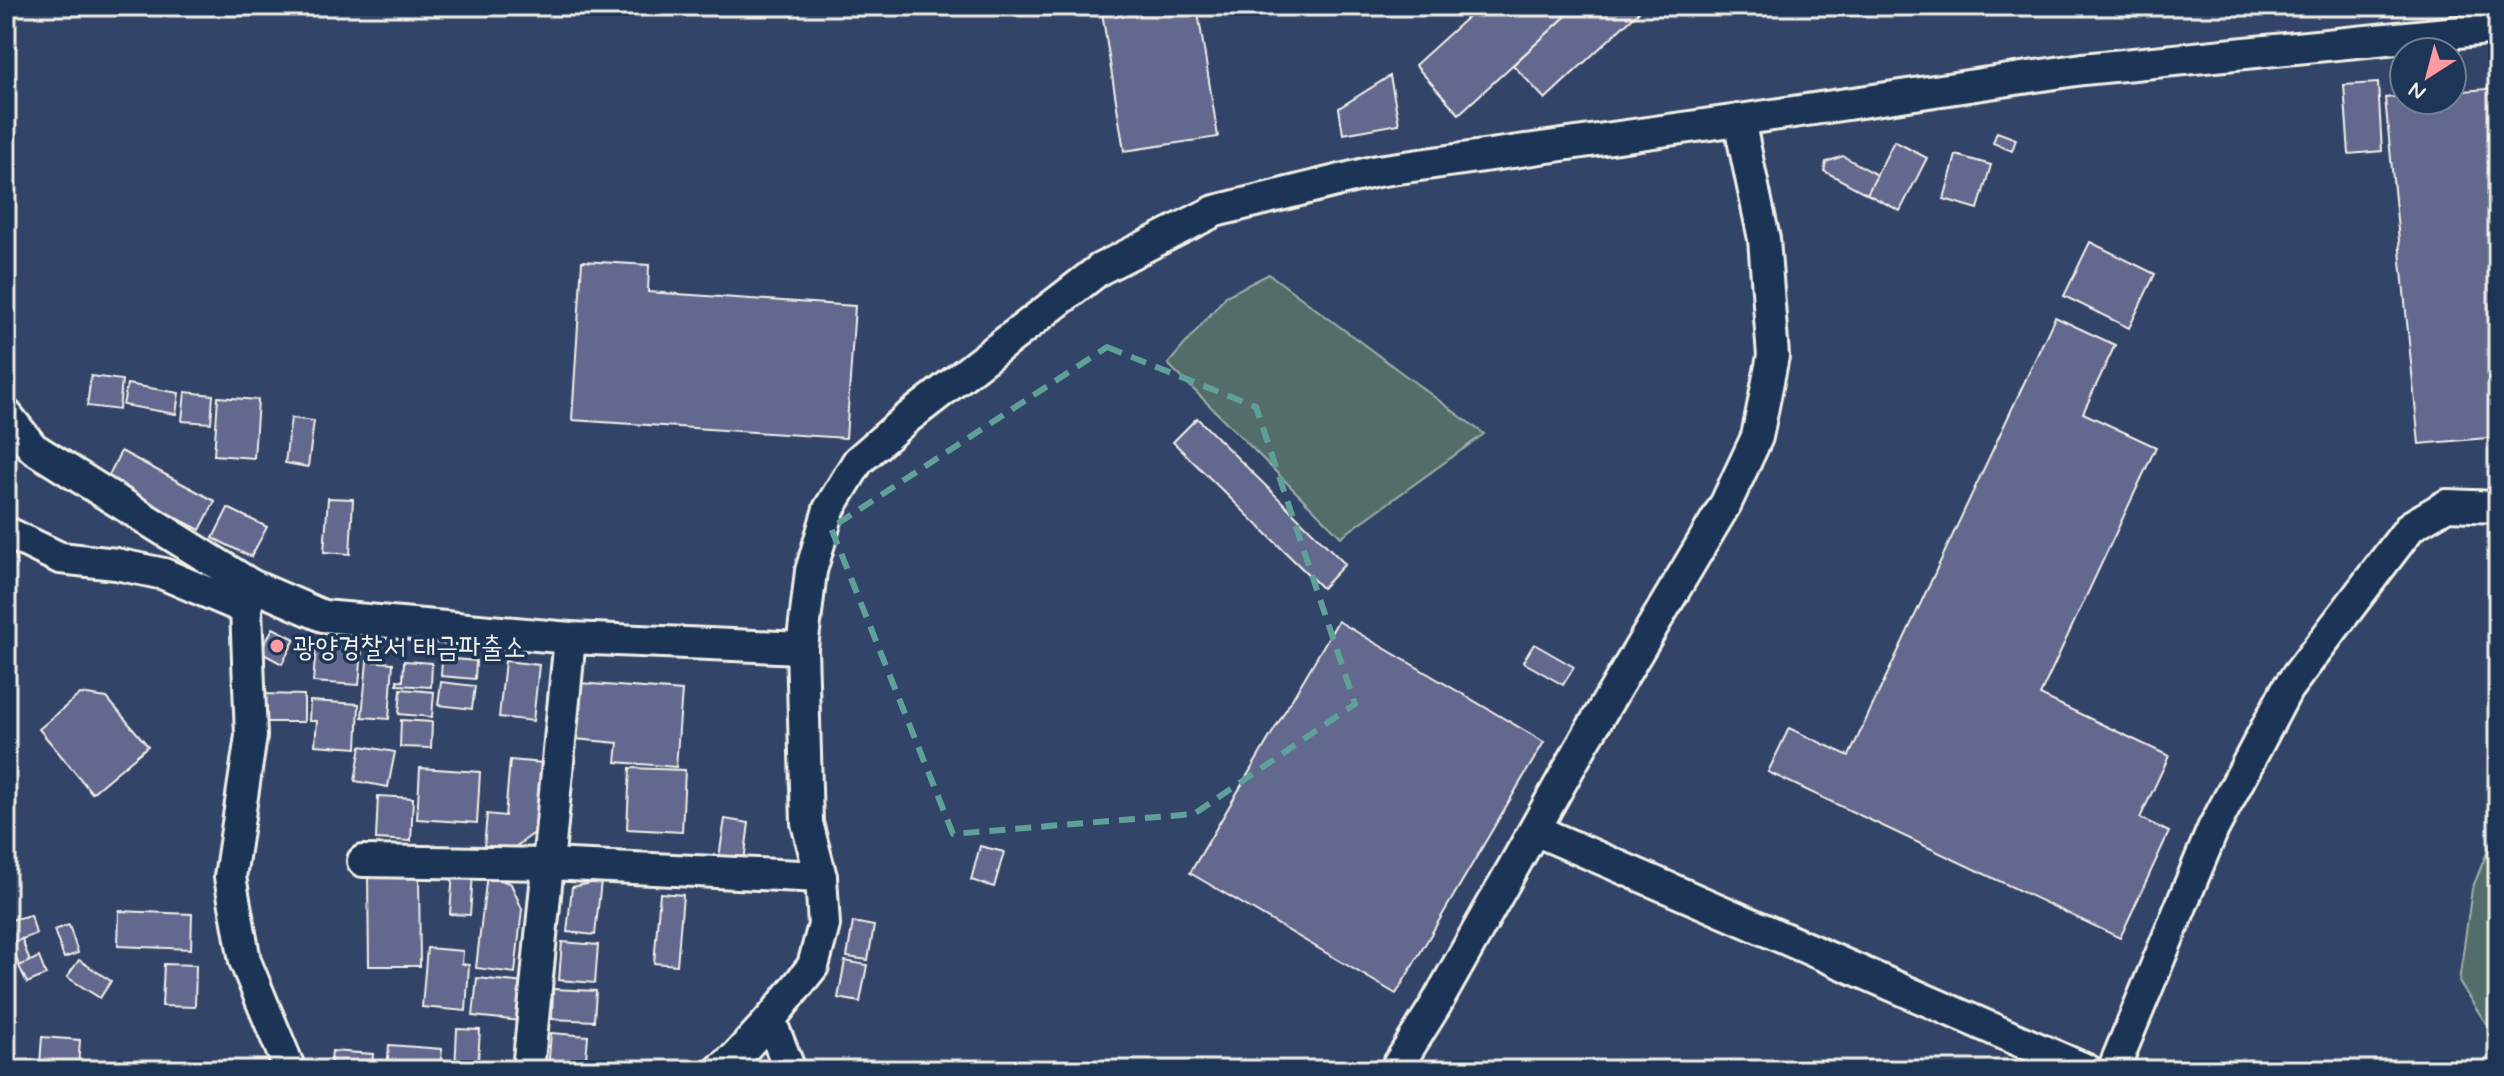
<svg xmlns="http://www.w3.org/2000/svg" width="2504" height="1076" viewBox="0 0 2504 1076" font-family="Mynerve,'Poor Story',sans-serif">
	<rect width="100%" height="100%" fill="#324468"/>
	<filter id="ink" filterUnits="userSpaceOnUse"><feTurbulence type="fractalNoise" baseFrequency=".0125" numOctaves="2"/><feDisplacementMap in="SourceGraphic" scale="16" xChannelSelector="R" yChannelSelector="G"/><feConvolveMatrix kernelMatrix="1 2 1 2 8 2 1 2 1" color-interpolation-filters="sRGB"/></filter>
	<g filter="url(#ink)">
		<g fill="#546d6a" stroke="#a4afa9" stroke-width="2">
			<path d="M 1269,274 L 1484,434 L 1341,537 L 1168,364 L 1226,296 Z"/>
			<path d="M 2498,826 L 2498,1042 L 2459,982 L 2472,889 Z"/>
		</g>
		<g fill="#62688e" stroke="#f4f1e8" stroke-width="2">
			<path d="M 1101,6 L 1197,6 L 1218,137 L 1124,151 Z"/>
			<path d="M 1480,6 L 1577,6 L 1459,114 L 1415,65 Z"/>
			<path d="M 1577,6 L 1645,6 L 1545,99 L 1513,65 Z"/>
			<path d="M 2238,6 L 2305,6 L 2238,11 Z"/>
			<path d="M 1390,76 L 1399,124 L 1343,134 L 1339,108 Z"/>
			<path d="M 2378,83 L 2382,151 L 2349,154 L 2344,85 Z"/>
			<path d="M 2498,88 L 2498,437 L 2419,444 L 2385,98 L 2404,96 L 2404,100 L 2452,100 L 2452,92 Z"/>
			<path d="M 1997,132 L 2016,139 L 2012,151 L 1993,143 Z"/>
			<path d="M 1894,141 L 1927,158 L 1900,211 L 1867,194 Z"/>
			<path d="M 1956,155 L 1991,165 L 1978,209 L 1944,199 Z"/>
			<path d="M 1843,156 L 1877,175 L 1867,194 L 1824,171 L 1826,162 Z"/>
			<path d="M 2090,242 L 2155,274 L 2129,328 L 2064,296 Z"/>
			<path d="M 582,261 L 649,265 L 648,292 L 855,306 L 846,438 L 572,420 Z"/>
			<path d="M 2055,317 L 2115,345 L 2083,413 L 2156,447 L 2040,695 L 2169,756 L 2140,818 L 2169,832 L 2120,938 L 1768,772 L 1789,728 L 1849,756 Z"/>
			<path d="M 91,376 L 122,380 L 119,410 L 87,406 Z"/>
			<path d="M 127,384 L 179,393 L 176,414 L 123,405 Z"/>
			<path d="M 185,392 L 213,395 L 211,423 L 182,421 Z"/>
			<path d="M 218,397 L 258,400 L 254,458 L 214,455 Z"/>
			<path d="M 291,418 L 314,421 L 308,467 L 285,463 Z"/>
			<path d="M 1197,418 L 1345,564 L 1322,588 L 1173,442 Z"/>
			<path d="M 121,451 L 215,501 L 200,530 L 106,481 Z"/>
			<path d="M 328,498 L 353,499 L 350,554 L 324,552 Z"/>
			<path d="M 228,508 L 267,527 L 251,557 L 213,538 Z"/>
			<path d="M 1338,621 L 1544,742 L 1396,994 L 1190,873 Z"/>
			<path d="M 273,628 L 295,639 L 282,664 L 260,652 Z"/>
			<path d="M 1534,644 L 1574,667 L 1563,685 L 1523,662 Z"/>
			<path d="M 316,647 L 362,650 L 359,685 L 313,682 Z"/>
			<path d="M 442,658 L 476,661 L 475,679 L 441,676 Z"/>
			<path d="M 367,661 L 393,663 L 389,719 L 362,717 Z"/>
			<path d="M 404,661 L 432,663 L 431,687 L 397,685 L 397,680 L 403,681 Z"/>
			<path d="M 505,661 L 539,665 L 533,721 L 499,717 Z"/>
			<path d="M 441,682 L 475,686 L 472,709 L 438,705 Z"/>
			<path d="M 579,683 L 682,691 L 676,767 L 616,762 L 618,743 L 575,739 Z"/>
			<path d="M 401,689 L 434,692 L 432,717 L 399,714 Z"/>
			<path d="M 80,694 L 107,698 L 148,746 L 92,793 L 39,729 Z"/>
			<path d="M 262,694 L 304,695 L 304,722 L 262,722 Z"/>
			<path d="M 310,701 L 359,704 L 357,748 L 315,745 L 317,721 L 309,721 Z"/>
			<path d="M 401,720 L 432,722 L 431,748 L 400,747 Z"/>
			<path d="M 361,746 L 395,752 L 388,787 L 355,781 Z"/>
			<path d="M 510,760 L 543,763 L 537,831 L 511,850 L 484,847 L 487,814 L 505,816 Z"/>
			<path d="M 420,768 L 480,772 L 477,823 L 417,819 Z"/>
			<path d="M 630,768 L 685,770 L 682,832 L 627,829 Z"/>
			<path d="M 378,796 L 413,798 L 411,841 L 376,839 Z"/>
			<path d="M 725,819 L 749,823 L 744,861 L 719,857 Z"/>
			<path d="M 980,846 L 1004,852 L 994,887 L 971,880 Z"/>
			<path d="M 453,872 L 473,874 L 470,915 L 450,914 Z"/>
			<path d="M 487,874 L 511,884 L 522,909 L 515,973 L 476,968 Z"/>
			<path d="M 419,876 L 420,966 L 369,966 L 368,877 Z"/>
			<path d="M 601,881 L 595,935 L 567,932 L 572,887 Z"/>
			<path d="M 660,893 L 683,895 L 677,965 L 654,963 Z"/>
			<path d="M 119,911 L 192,914 L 191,949 L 118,946 Z"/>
			<path d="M 31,915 L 36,934 L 11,943 L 6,930 L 6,921 Z"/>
			<path d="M 853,922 L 874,926 L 868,960 L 847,957 Z"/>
			<path d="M 69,925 L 78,953 L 64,958 L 54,930 Z"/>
			<path d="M 22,939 L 30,962 L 19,966 L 11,943 Z"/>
			<path d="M 562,942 L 598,945 L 595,983 L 559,980 Z"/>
			<path d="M 427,948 L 463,951 L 462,964 L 469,965 L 466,1011 L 422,1007 Z"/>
			<path d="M 39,957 L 46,975 L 27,983 L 19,966 Z"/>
			<path d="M 79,960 L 111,981 L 100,998 L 67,977 Z"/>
			<path d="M 845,961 L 867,965 L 860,1002 L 838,998 Z"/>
			<path d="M 164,964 L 196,965 L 195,1007 L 162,1006 Z"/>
			<path d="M 477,978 L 525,983 L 521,1021 L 473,1016 Z"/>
			<path d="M 553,989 L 596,991 L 594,1021 L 552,1019 Z"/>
			<path d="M 457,1029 L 480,1030 L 478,1061 L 497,1062 L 496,1070 L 455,1070 Z"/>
			<path d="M 551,1033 L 588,1036 L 585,1070 L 548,1070 Z"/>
			<path d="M 42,1037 L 80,1040 L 78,1067 L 40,1064 Z"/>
			<path d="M 389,1045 L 442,1049 L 440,1070 L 387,1070 Z"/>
			<path d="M 332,1051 L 373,1054 L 372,1070 L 330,1070 Z"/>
		</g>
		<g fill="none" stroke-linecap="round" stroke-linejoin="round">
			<g stroke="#f4f1e8" stroke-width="36">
				<g id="minor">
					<path d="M 6,414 L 33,448 L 251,585 L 323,616 L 570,638 L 802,648 L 811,571 L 829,509 L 858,461 L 905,420 L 1100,269 L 1215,211 L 1377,171 L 1739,120 L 2083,69 L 2498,28"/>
					<path d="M 6,532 L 60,558 L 116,564 L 164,574 L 246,609"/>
					<path d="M 251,585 L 246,609 L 251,736 L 230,877 L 245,961 L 290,1070"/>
					<path d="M 1535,830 L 2087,1070"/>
					<path d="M 363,861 L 549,864 L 821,877"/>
					<path d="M 770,1020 L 790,1070"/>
					<path d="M 528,1070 L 570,638"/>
					<path d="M 720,1070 L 736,1057 L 770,1020 L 813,966 L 824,925 L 821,877 L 807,823 L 802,648"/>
					<path d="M 1395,1070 L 1435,1006 L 1585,740 L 1726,503 L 1757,437 L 1773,356 L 1764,239 L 1739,120"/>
					<path d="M 2113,1070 L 2213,829 L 2287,689 L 2411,526 L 2447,505 L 2498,507"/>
				</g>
			</g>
			<use href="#minor" stroke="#1d3557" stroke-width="30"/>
		</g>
	</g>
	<path fill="none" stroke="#5fa199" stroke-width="6" stroke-dasharray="16 10" stroke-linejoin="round" d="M 1107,347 L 1256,407 L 1355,704 L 1194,814 L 953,834 L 831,528 Z"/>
	<circle fill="#ff9aa2" stroke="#1d3557" stroke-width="3" cx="277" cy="646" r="8"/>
	<g text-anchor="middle" stroke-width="7" stroke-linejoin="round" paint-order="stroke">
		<g font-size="28" fill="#f4f1e8" stroke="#1d3557" text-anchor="start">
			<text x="293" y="656">광양경찰서 태금파출소</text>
		</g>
	</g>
	<rect width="2504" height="1076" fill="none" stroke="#1d3557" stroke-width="32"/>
	<rect x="16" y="16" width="2472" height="1044" fill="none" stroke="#f4f1e8" stroke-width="3" filter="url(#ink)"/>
	<g transform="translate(2428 76) rotate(216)"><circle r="38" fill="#1d3557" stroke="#738091" stroke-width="2"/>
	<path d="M0-6L14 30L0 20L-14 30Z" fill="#ff9aa2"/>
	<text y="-12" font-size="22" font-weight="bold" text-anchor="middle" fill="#f4f1e8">N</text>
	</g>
</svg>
